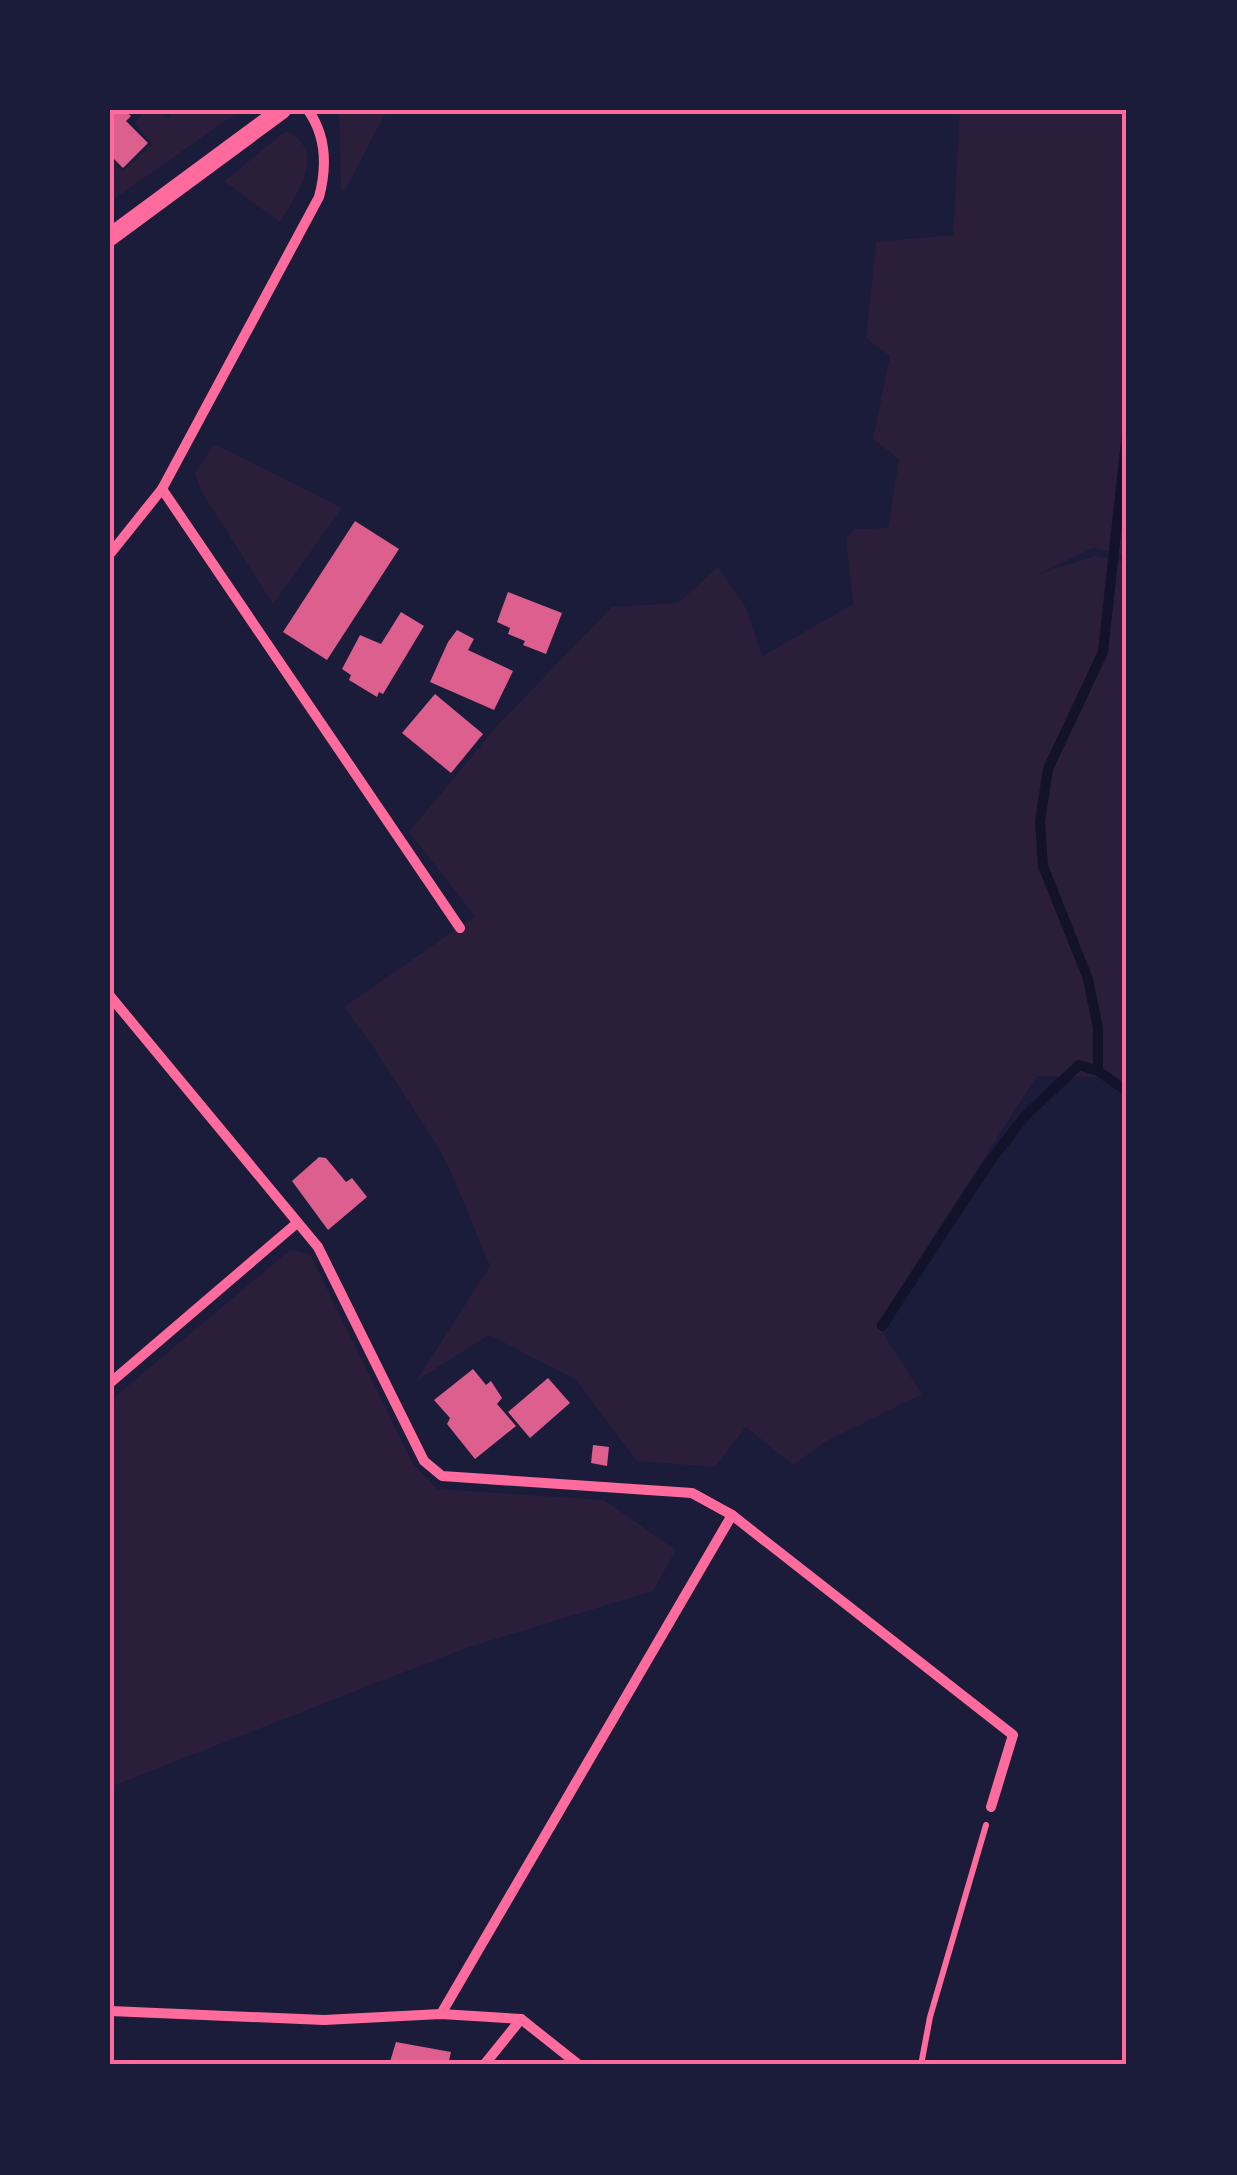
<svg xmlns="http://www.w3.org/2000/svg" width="1237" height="2175" viewBox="0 0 1237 2175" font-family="Ubuntu,sans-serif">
	<rect width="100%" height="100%" fill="#1b1b3a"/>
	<g fill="#2a1e3b">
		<path d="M 147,110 L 158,110 L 168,119 L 177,110 L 241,110 L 114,199 L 110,196 L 110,158 L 123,171 L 153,144 L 134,123 Z"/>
		<path d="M 339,110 L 387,110 L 344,192 L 341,189 Z"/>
		<path d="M 960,110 L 1127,110 L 1127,555 L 1093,548 L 1036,575 L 1094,556 L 1127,562 L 1127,1095 L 1100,1077 L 1037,1076 L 877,1324 L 922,1394 L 825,1442 L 793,1465 L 746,1427 L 715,1467 L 637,1461 L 575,1379 L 489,1335 L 416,1381 L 490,1266 L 450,1170 L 438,1147 L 372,1045 L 344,1007 L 475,916 L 409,832 L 497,726 L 612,607 L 678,603 L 718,567 L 746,608 L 762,656 L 853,604 L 846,538 L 854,529 L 888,528 L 899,459 L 873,439 L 890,356 L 866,338 L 876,242 L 953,235 Z"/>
		<path d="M 286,131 C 329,151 297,194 280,222 L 224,181 Z"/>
		<path d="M 214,444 L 342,508 L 273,604 L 201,491 L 195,473 Z"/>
		<path d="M 290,1250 L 310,1254 L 412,1462 L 437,1489 L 604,1500 L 676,1550 L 653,1591 L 466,1648 L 110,1787 L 110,1401 Z"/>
	</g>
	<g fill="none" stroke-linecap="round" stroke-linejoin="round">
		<g stroke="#12122b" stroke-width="10">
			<path d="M 1098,1071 L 1098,1028 L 1088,979 L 1043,866 L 1040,821 L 1048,769 L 1103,652 L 1127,432"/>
			<path d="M 882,1326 L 991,1160 L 1025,1116 L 1079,1065 L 1098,1071 L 1127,1091"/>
		</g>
	</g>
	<g fill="#dd5f8e">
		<path d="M 110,110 L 124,110 L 131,116 L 126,121 L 148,143 L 123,168 L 110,155 Z"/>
		<path d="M 355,521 L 399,549 L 327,660 L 283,632 Z"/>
		<path d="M 508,592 L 562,613 L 546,654 L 523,645 L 525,641 L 508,634 L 510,628 L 497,622 Z"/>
		<path d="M 401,612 L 424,626 L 383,694 L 379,692 L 377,697 L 349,680 L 351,675 L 342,669 L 360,635 L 381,644 Z"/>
		<path d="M 457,630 L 474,639 L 468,650 L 513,671 L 494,710 L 430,682 L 448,642 Z"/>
		<path d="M 435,694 L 483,734 L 451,773 L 402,733 Z"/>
		<path d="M 319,1157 L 326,1158 L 346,1182 L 352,1178 L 367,1197 L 328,1230 L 292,1181 Z"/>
		<path d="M 473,1369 L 486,1385 L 491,1381 L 502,1398 L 497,1404 L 516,1426 L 475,1459 L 447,1424 L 450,1418 L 434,1400 Z"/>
		<path d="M 548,1378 L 570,1403 L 530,1438 L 508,1412 Z"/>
		<path d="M 593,1445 L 609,1447 L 607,1466 L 591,1463 Z"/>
		<path d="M 396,2042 L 451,2052 L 448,2065 L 389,2065 Z"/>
	</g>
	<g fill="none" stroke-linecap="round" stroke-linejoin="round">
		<path stroke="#ff6b9d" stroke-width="6" d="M 921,2065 L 930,2017 L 986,1825"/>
		<g stroke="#ff6b9d" stroke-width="10">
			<path d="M 162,489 L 460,928"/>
			<path d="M 110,554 L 162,489 L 319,197 C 327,167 327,137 308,110"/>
			<path d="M 110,996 L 318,1247 L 424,1461 L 442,1476 L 692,1493 L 732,1515 L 1013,1735 L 991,1807"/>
			<path d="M 110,1383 L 297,1223"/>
			<path d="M 110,2011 L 324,2020 L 441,2014 L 521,2019 L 579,2065"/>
			<path d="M 441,2014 L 732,1515"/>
			<path d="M 484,2065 L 521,2019"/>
		</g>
		<path stroke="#ff6b9d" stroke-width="18" d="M 110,237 L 282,110"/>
	</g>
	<rect width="1237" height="2175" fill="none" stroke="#1b1b3a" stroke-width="225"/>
	<rect x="112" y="112" width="1012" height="1950" fill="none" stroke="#ff6b9d" stroke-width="4"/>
</svg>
